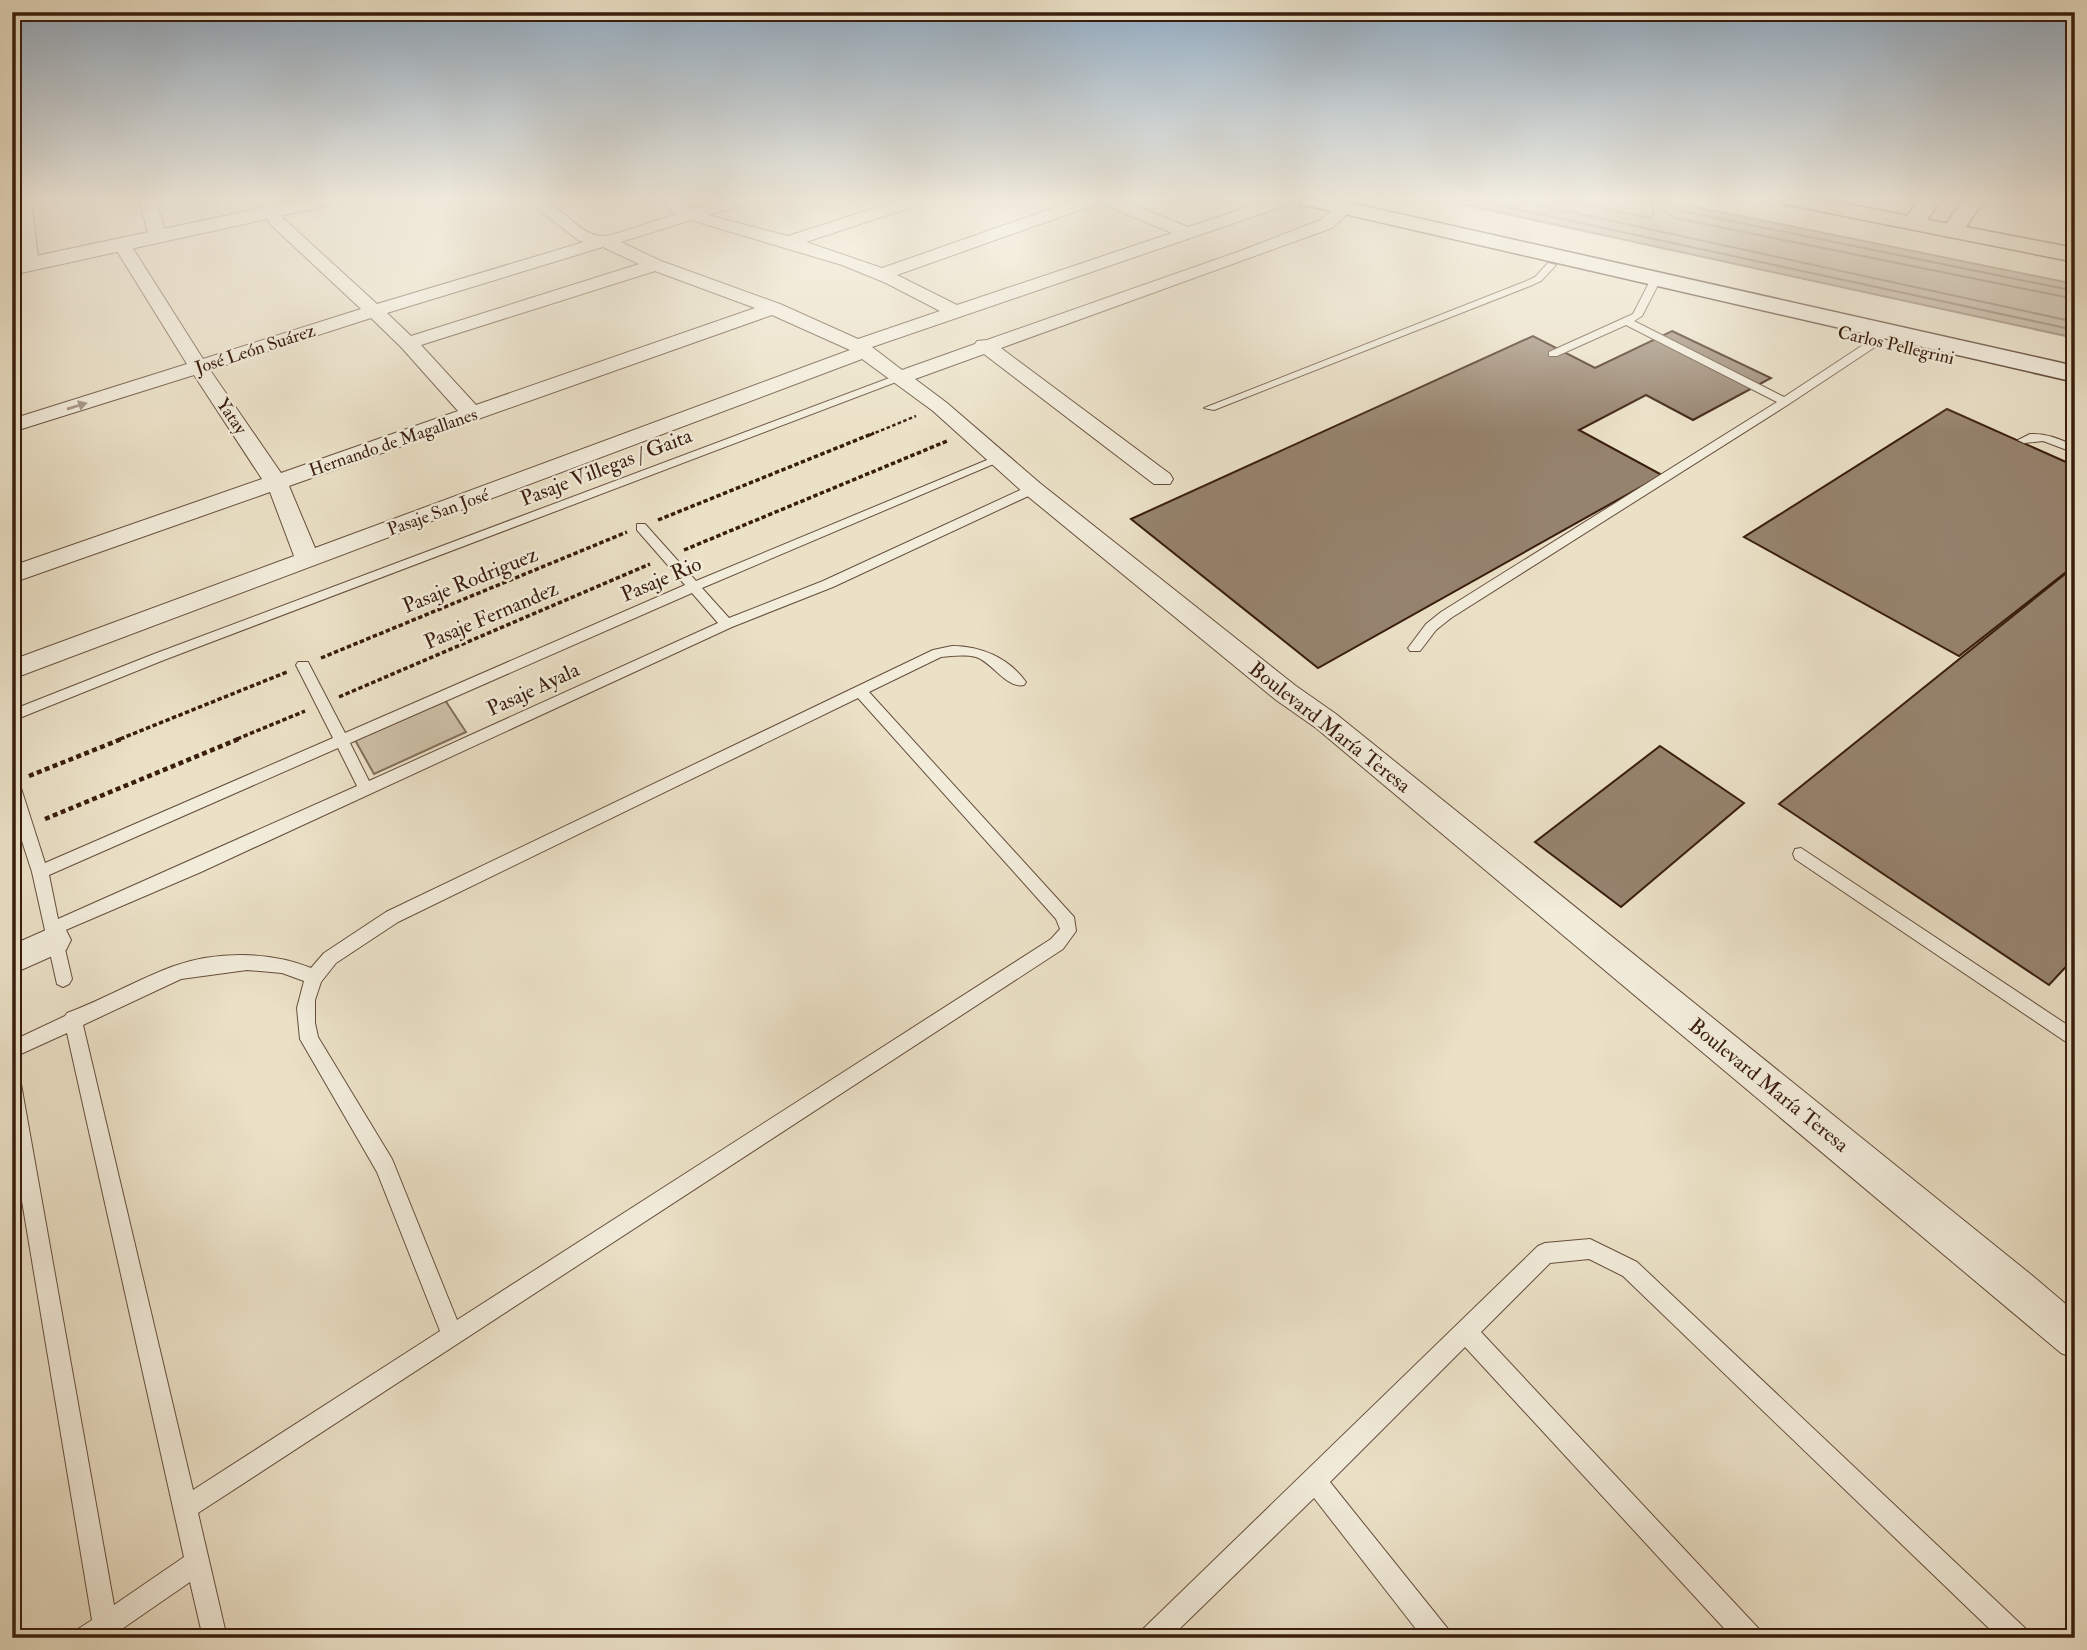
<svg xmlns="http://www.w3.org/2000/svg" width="2087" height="1650" viewBox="0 0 2087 1650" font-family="'IM FELL Double Pica',serif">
	<rect width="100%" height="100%" fill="#ebe1c7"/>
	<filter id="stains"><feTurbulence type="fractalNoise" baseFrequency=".00286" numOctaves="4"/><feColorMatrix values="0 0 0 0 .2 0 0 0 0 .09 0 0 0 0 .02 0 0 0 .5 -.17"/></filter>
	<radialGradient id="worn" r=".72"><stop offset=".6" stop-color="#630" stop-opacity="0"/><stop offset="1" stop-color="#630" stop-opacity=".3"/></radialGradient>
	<path fill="#cdc0a7" stroke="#836e5a" stroke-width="2" d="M 445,700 L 466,732 L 374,774 L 355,740 Z"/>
	<path fill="#ae9e88" stroke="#7f6a57" stroke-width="2" d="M 1442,200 L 1662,200 L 2075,284 L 2075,338 Z"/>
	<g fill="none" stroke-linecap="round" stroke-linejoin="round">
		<g stroke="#745e4a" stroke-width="2">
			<path d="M 1474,200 L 2075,330"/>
			<path d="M 1516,200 L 2075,322"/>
			<path d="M 1565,200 L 1650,218 L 1654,215 L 1651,200"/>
			<path d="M 1661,200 L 1665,212 L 1675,218 L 2075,299"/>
			<path d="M 1670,200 L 1672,207 L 1677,210 L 2075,291"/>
		</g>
	</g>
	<g fill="#96836e" stroke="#391d0d" stroke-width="2">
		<path d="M 1672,331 L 1771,378 L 1693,420 L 1646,395 L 1579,430 L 1662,475 L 1318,668 L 1131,519 L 1533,336 L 1595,368 Z"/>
		<path d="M 1947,409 L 2075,466 L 2075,565 L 1959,656 L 1744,537 Z"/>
		<path d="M 2075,566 L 2075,957 L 2049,985 L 1779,804 Z"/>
		<path d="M 1660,746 L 1744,803 L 1621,907 L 1535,842 Z"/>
	</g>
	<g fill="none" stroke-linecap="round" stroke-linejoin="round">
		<g stroke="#664e3c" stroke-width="2">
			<g id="service">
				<path d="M 1548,263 L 1556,265 L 1541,281 L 1530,286 L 1214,410 L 1204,408 L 1524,282 L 1535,277 Z"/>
				<path d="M 1656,276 L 1661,279 L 1642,316 L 1634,321 L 1784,397 L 1872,339 L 1877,328 L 1886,330 L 1881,343 L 1789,404 L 1451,618 L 1436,630 L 1420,651 L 1410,651 L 1408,648 L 1426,624 L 1441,612 L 1777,402 L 1626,325 L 1557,356 L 1549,356 L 1549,352 L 1633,314 L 1651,279 Z"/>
				<path d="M 900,374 L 904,375 L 904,379 L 164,660 L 12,721 L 12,710 L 154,654 Z"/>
				<path d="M 2030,434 C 2046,433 2060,439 2075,446 L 2075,453 L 2043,441 L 2024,443 L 2018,440 Z"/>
				<path d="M 999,455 L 1005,458 L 1003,460 L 702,588 L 729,618 L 823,581 L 1029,486 L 1037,486 L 1037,492 L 833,587 L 732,627 L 201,872 L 61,932 L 72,979 L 69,984 L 63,987 L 57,984 L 32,872 L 12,810 L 12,779 L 20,785 L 45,863 L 333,738 L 296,665 L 298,662 L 308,662 L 345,733 L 685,585 L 637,530 L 637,524 L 645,524 L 696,581 ZM 692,593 L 718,623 L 369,781 L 350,743 ZM 338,748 L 357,786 L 58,919 L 49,875 Z"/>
				<path d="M 952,646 C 981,646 1009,658 1026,682 L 1024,685 C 1007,689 992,662 976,657 C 964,654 952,656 941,657 L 869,692 L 1074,917 L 1076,931 L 1063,949 L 198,1513 L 227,1638 L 203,1638 L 190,1582 L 119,1631 L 120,1638 L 75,1638 L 78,1629 L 92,1620 L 12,1141 L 12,1076 L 19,1078 L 21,1084 L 114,1605 L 184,1557 L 67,1033 L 12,1058 L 12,1041 L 65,1016 L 67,1013 C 103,1000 138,979 174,966 C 216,951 270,951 311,968 L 324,953 L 386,912 L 933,650 ZM 858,698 L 1056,919 L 1060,929 L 1051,939 L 457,1320 L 392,1159 L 318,1037 L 315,1023 L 315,1000 L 321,982 L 336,963 L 398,922 ZM 247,970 L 282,973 L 304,981 L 297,1008 L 300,1039 L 377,1172 L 440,1331 L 193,1490 L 83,1025 L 181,979 Z"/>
				<path d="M 1801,848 L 2075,1030 L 2075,1048 L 1795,859 L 1793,854 L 1795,849 Z"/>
				<path d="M 1590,1239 L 1637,1262 L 2026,1629 L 2029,1638 L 1999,1638 L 1623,1276 L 1589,1259 L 1550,1263 L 1481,1332 L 1759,1629 L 1762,1638 L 1733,1638 L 1465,1347 L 1330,1482 L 1448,1629 L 1451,1638 L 1423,1638 L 1314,1498 L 1170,1638 L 1140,1638 L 1143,1629 L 1538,1246 L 1545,1243 Z"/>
			</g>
		</g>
		<g stroke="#664e3c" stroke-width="2">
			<g id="minor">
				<path d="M 15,200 L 31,200 L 39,264 L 36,268 L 30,269 L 21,264 Z"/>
				<path d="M 139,200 L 155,200 L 167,236 L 164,240 L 158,241 L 149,236 Z"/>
				<path d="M 526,200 C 563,198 576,236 603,236 C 615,236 661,218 676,214 L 656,200 L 675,200 L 693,209 L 723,200 L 747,200 L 745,204 L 708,215 L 788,236 L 900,200 L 923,200 L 921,204 L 806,242 L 882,268 L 1076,200 L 1099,200 L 1097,204 L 897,275 L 957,305 L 1172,233 L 1102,204 L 1100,200 L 1121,200 L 1188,227 L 1269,200 L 1292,200 L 1290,204 L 872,347 L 902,370 L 975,344 L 977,341 L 987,340 L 1243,250 L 1320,220 L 1340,204 L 1352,204 L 1354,208 L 1332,228 L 1001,348 L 1170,474 L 1173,479 L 1170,484 L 1154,484 L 984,354 L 915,379 L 947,403 L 1041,484 L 1296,686 L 1336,714 L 2034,1277 L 2075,1312 L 2075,1359 L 2061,1353 L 1316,728 L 1276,700 L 1025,494 L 933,411 L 862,359 L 12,679 L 12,660 L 294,556 L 270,492 L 12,583 L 12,566 L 262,479 L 194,375 L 12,432 L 12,419 L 187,364 L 112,243 L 115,239 L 127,239 L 203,359 L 361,309 L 270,224 L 264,211 L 266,207 L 278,207 L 283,218 L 377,304 L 584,242 L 578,240 ZM 691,220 L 842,265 L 886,283 L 940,311 L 858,339 L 780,304 L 661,261 L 621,242 ZM 603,247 L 639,264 L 411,336 L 387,313 ZM 655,271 L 755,308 L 476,405 L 421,345 ZM 772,315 L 850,350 L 315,548 L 289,486 ZM 371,318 L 401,347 L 458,411 L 281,473 L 210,370 Z"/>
				<path d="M 55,926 L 66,930 L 71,940 L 66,950 L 12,974 L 12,945 Z"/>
			</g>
		</g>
		<g stroke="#664e3c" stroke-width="2">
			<path id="tertiary" d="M 299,200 L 336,200 L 333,204 L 326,206 L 12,275 L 12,261 Z"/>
		</g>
		<g stroke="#391d0d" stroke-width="3">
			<g id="secondary">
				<path d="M 1300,200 L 1337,200 L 2075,366 L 2075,382 L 1310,206 L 1302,205 Z"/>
				<path d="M 1919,200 L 1941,200 L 1921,228 L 1905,228 L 1902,223 Z"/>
				<path d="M 1963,200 L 1984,200 L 1960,236 L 1944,236 L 1941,231 Z"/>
			</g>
		</g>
		<g stroke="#391d0d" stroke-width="3">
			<path id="primary" d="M 1783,200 L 1825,200 L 2075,248 L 2075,262 L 1794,206 L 1786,205 Z"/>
		</g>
		<path stroke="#391d0d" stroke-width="2.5" stroke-dasharray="3.5 2.5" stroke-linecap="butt" d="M 870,435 L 916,416"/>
		<g stroke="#391d0d" stroke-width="3.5" stroke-dasharray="4.5 2.5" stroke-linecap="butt">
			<path d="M 658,520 L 874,433"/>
			<path d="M 684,550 L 947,441"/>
			<path d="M 321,658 L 627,532"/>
			<path d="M 339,697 L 650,564"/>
			<path d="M 120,739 L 287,672"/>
			<path d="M 237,739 L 305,711"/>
		</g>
		<g stroke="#391d0d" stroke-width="4.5" stroke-dasharray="5 3.5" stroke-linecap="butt">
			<path d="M 29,776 L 124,738"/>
			<path d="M 45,819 L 241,738"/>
		</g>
		<use href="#service" fill="#f2ecdb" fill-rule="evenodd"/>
		<use href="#minor" fill="#f2ecdb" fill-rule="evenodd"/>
		<use href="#tertiary" fill="#f2ecdb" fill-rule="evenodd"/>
		<use href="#secondary" fill="#f2ecdb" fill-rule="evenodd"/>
		<use href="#primary" fill="#ebe1c7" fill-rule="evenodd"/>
	</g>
	<defs><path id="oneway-solid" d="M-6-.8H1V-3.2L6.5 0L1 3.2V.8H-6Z" transform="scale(1.75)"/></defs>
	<use fill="#9f8f7e" href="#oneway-solid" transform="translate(77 406) rotate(-17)"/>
	<linearGradient id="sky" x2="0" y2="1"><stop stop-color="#91abc2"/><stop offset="0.46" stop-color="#f6f2e6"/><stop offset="1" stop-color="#f6f2e6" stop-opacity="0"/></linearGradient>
	<rect width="2087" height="431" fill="url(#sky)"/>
	<g text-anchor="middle" stroke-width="5" stroke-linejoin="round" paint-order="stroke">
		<g font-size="18" fill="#391d0d" stroke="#f2ecdb">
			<text transform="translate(1896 345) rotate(13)" y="6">Carlos Pellegrini</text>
			<text transform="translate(255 349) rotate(-18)" y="6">José León Suárez</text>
			<text transform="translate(232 416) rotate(56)" y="6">Yatay</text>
			<text transform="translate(393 442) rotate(-19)" y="6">Hernando de Magallanes</text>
			<text transform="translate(438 512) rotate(-20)" y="6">Pasaje San José</text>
		</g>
		<g font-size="21" fill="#391d0d" stroke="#f2ecdb">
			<text transform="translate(606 467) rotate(-21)" y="7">Pasaje Villegas / Gaita</text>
			<text transform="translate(661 579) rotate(-23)" y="7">Pasaje Rio</text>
			<text transform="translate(470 580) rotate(-22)" y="7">Pasaje Rodriguez</text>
			<text transform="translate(491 615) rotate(-23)" y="7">Pasaje Fernandez</text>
			<text transform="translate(533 689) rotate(-25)" y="7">Pasaje Ayala</text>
			<text transform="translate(1330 727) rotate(38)" y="7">Boulevard María Teresa</text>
			<text transform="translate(1769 1085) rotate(39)" y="7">Boulevard María Teresa</text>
		</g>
	</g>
	<rect width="2087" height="1650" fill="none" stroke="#ebe1c7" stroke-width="42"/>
	<rect x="14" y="14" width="2059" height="1622" fill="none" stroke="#391d0d" stroke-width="3.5"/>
	<rect x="21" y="21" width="2045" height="1608" fill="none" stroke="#391d0d" stroke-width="2"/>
	<rect width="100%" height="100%" filter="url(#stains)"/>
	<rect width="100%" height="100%" fill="url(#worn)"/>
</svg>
